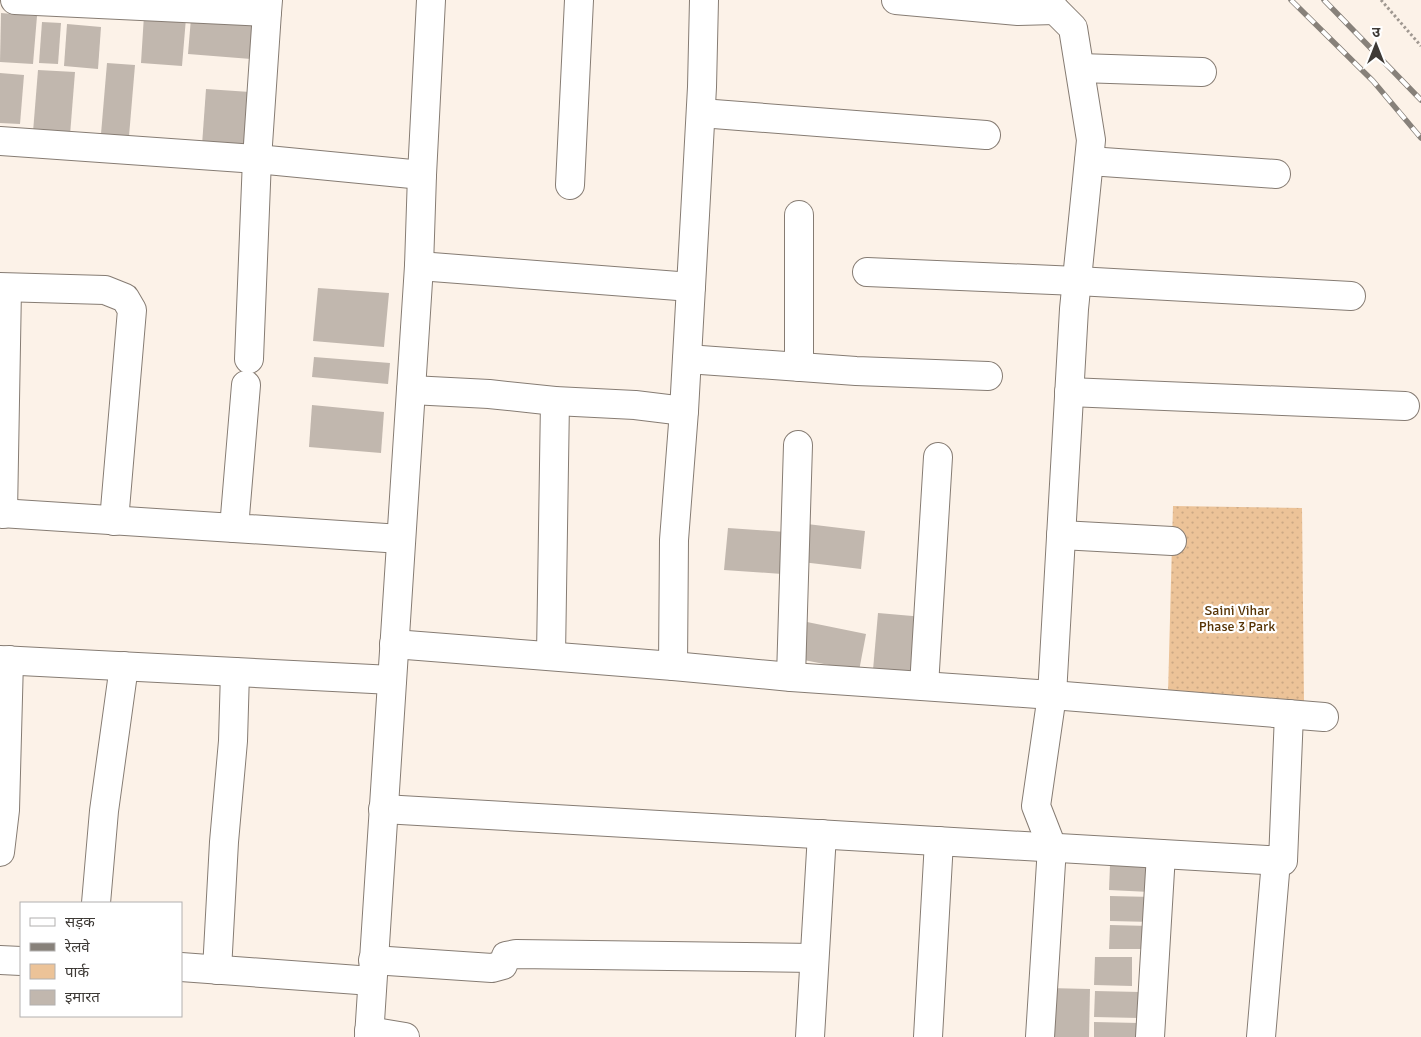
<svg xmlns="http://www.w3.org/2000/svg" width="1421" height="1037" viewBox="0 0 1421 1037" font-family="Signika,'Noto Sans Devanagari',sans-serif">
	<defs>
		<pattern id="green-dots" width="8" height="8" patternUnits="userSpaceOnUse" patternTransform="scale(1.25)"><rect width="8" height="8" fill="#ecc398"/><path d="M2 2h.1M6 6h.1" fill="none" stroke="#cba884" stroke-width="1.8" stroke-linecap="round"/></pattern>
	</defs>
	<rect width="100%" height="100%" fill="#fcf2e8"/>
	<path fill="url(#green-dots)" d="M 1173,506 L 1302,508 L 1304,703 L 1168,694 Z"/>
	<g fill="#c1b7ae">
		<path d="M 1,13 L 37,16 L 33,64 L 0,62 Z"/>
		<path d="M 144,15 L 186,18 L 182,66 L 141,63 Z"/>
		<path d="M 191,18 L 254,23 L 251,59 L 188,54 Z"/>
		<path d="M 42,22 L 61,23 L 58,64 L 39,63 Z"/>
		<path d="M 67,24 L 101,27 L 98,69 L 64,66 Z"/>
		<path d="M 107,63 L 135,65 L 129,136 L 101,134 Z"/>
		<path d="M 38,70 L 75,72 L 70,135 L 33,132 Z"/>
		<path d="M 0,73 L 24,75 L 20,124 L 0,123 Z"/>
		<path d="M 206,89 L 250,92 L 246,148 L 202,145 Z"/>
		<path d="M 318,288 L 389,293 L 384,347 L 313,341 Z"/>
		<path d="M 314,357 L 390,363 L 388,384 L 312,377 Z"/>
		<path d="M 312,405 L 384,412 L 381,453 L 309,447 Z"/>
		<path d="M 807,524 L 865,531 L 861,569 L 802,562 Z"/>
		<path d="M 728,528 L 786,532 L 782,574 L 724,570 Z"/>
		<path d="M 878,613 L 924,617 L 919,674 L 873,670 Z"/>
		<path d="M 807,622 L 866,634 L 859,671 L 799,659 Z"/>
		<path d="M 1110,865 L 1152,867 L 1150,892 L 1109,890 Z"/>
		<path d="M 1110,896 L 1153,897 L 1152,922 L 1110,921 Z"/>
		<path d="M 1110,925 L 1150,926 L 1150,949 L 1109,949 Z"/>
		<path d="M 1095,957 L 1132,957 L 1132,986 L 1094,985 Z"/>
		<path d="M 1048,988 L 1090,989 L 1089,1037 L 1047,1037 Z"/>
		<path d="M 1095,991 L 1140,992 L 1139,1018 L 1094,1017 Z"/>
		<path d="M 1094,1022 L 1139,1023 L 1139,1037 L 1094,1037 Z"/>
	</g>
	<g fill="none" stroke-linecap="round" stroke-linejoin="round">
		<g stroke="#867c73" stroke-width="30">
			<g id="minor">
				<path d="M 15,0 L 267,12 L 268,0"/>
				<path d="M 896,0 L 1018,11 L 1055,10"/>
				<path d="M 1080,68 L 1202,72"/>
				<path d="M 701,113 L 986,135"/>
				<path d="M 0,141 L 257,159 L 422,175"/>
				<path d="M 1089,161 L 1276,174"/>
				<path d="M 570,185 L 579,0"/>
				<path d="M 799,215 L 799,367"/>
				<path d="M 419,266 L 691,287"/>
				<path d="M 867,272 L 1077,281 L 1351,296"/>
				<path d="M 0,287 L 105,290 L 125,298 L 132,310 L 114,521"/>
				<path d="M 249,359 L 257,159 L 267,12"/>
				<path d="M 687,359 L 856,371 L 988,376"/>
				<path d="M 246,385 L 234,528 L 401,539"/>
				<path d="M 411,390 L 489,394 L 555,401 L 635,405 L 684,411"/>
				<path d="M 1069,392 L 1405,406"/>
				<path d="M 0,513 L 234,528"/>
				<path d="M 3,514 L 7,288"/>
				<path d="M 1061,535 L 1172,541"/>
				<path d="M 394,644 L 673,666 L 791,677 L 1052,695 L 1324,717"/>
				<path d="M 551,656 L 555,401"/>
				<path d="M 0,660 L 392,680"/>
				<path d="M 673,666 L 674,540 L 684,411 L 695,215 L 702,87 L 704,0"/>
				<path d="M 791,677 L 798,445"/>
				<path d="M 924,686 L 938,457"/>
				<path d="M 383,809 L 1283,861 L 1289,714"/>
				<path d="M 0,852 L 5,810 L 9,660"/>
				<path d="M 96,903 L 104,811 L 124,666"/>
				<path d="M 0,960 L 21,961"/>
				<path d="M 373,960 L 492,968 L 503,965 L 506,956 L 516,954 L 814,958"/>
				<path d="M 181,967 L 372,981"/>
				<path d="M 217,970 L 224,842 L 233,741 L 235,672"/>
				<path d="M 369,1031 L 405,1037"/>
				<path d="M 369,1037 L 419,266 L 422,175 L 431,0"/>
				<path d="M 810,1037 L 822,834"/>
				<path d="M 928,1037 L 939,841"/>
				<path d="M 1040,1037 L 1052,847 L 1036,806 L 1052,695 L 1074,309 L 1091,140 L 1073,28 L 1055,10 L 1048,0"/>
				<path d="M 1150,1037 L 1161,854"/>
				<path d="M 1261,1037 L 1276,861"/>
			</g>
		</g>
		<path stroke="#a09891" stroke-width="3" stroke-dasharray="2.5 2.5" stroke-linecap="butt" d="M 1381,0 L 1421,46"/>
		<use href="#minor" stroke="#fff" stroke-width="28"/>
		<g stroke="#87817a" stroke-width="5.5">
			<g id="rail">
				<path d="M 1291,0 L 1373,81 L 1421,138"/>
				<path d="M 1324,0 L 1421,100"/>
			</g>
		</g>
		<use href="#rail" stroke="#fff" stroke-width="4" stroke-dasharray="11" stroke-linecap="butt"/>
	</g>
	<g text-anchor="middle" stroke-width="4.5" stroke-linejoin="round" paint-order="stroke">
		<g font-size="14" fill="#573405" stroke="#fff">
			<text x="1237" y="615">Saini Vihar<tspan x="1237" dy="16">Phase 3 Park</tspan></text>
		</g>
	</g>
	<rect x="20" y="902" width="162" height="115" fill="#ffffff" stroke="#b2b0af"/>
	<rect x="30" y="918" width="25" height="8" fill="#ffffff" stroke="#b2b0af"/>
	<text x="65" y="927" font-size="15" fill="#3e3a36">सड़क</text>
	<rect x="30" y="943" width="25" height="8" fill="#87817a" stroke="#b2b0af"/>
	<text x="65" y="952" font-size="15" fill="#3e3a36">रेलवे</text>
	<rect x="30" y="964" width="25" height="15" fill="#ecc398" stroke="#b2b0af"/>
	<text x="65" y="977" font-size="15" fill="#3e3a36">पार्क</text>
	<rect x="30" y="990" width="25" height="15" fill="#c1b7ae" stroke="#b2b0af"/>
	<text x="65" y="1002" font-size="15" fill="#3e3a36">इमारत</text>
	<g transform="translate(1376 45)" stroke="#ffffff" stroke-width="4" paint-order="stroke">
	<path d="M0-4L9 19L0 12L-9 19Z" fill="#3e3a36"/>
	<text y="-8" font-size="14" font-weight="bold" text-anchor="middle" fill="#3e3a36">उ</text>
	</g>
</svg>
